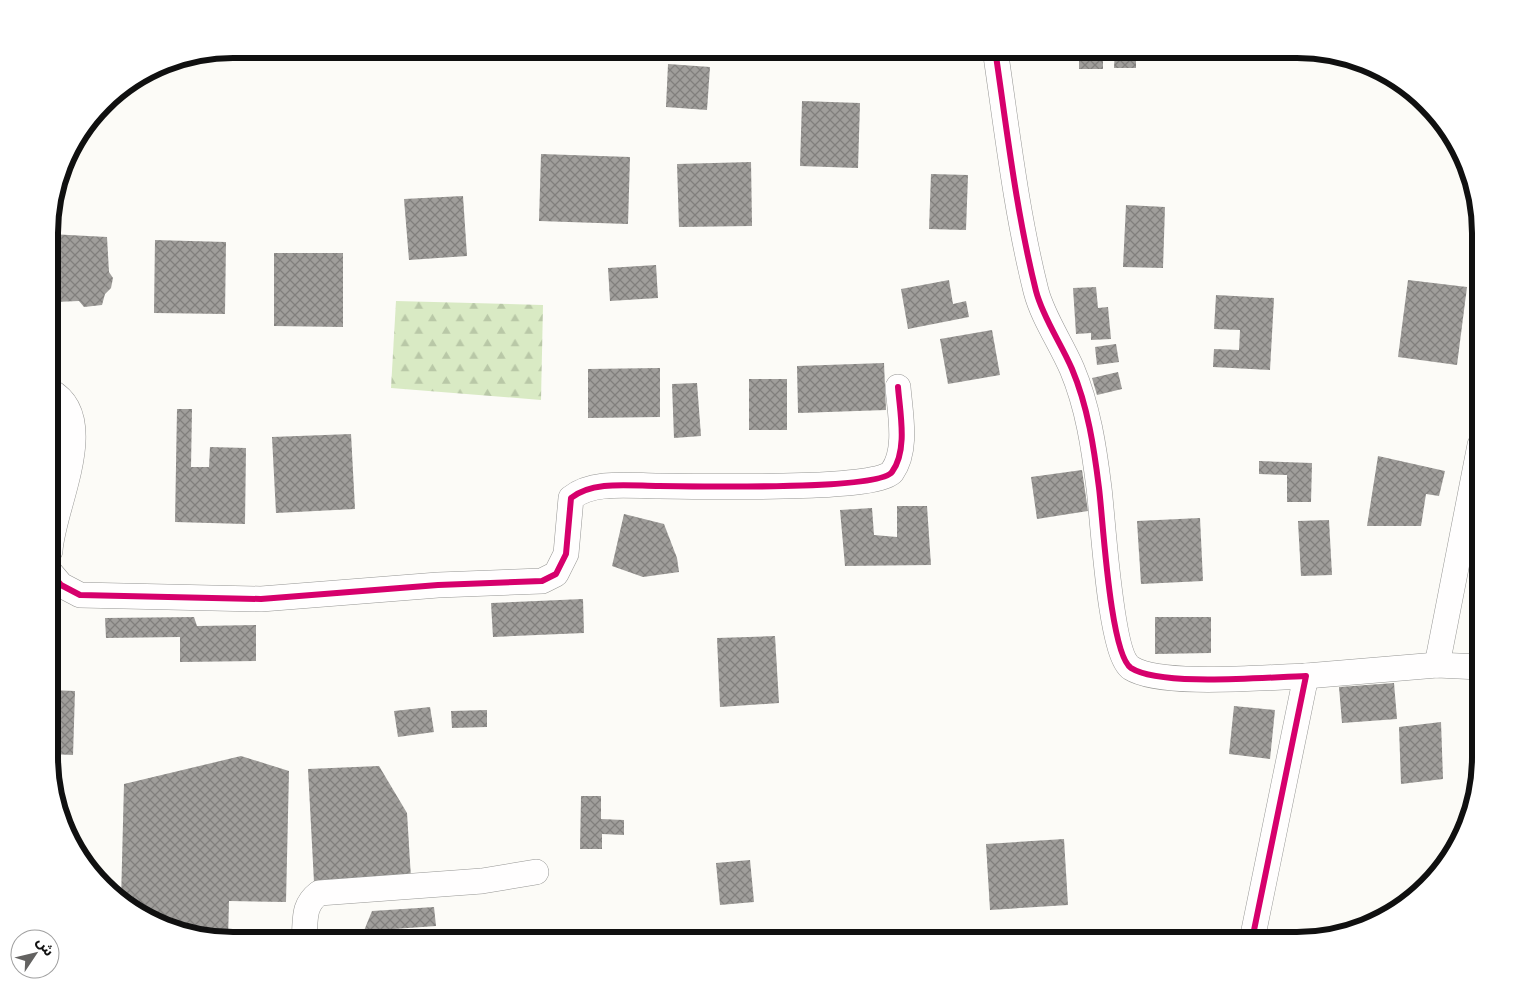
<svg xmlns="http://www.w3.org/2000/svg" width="1529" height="989" viewBox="0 0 1529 989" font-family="'Roboto Serif','Noto Sans Arabic',serif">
	<defs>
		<pattern id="forest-firs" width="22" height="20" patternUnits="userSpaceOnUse" patternTransform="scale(1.25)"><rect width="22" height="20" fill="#d9eac4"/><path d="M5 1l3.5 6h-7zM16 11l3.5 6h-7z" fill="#b9c8a7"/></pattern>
		<pattern id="building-cross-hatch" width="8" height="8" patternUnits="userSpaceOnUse" patternTransform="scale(1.25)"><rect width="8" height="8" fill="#a09e9b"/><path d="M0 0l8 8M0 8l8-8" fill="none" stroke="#817f7d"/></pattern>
	</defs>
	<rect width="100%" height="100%" fill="#fcfbf7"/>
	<path fill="url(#forest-firs)" d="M 396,301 L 543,305 L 541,400 L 391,388 Z"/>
	<g fill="url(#building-cross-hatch)">
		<path d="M 801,49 L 847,49 L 847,52 L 801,50 Z"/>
		<rect x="1079" y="49" width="24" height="20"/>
		<path d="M 1115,49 L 1136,49 L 1136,68 L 1114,68 Z"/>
		<path d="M 1167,49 L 1213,49 L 1213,58 L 1166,56 Z"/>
		<path d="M 668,64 L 710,67 L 707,110 L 666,107 Z"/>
		<path d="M 802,101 L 860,103 L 858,168 L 800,166 Z"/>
		<path d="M 541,154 L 630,157 L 628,224 L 539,221 Z"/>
		<path d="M 751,162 L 752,226 L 679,227 L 677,164 Z"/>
		<path d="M 931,174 L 968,175 L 966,230 L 929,229 Z"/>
		<path d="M 463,196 L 467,256 L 409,260 L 404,199 Z"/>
		<path d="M 1126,205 L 1165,207 L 1163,268 L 1123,267 Z"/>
		<path d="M 50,234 L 107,237 L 109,272 L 113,278 L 111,288 L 105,294 L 102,305 L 84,307 L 79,301 L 55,302 L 50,309 Z"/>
		<path d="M 155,240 L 226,242 L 225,314 L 154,313 Z"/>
		<path d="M 274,253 L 343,253 L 343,327 L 274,326 Z"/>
		<path d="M 656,265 L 658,298 L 610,301 L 608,268 Z"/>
		<path d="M 949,280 L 953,304 L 966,301 L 969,317 L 908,329 L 901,289 Z"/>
		<path d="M 1408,280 L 1467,287 L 1457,365 L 1398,357 Z"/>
		<path d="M 1096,287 L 1098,308 L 1108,307 L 1111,339 L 1091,340 L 1091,333 L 1076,334 L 1073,288 Z"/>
		<path d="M 1216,295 L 1274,298 L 1270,370 L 1213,367 L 1214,349 L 1239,350 L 1240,330 L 1214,329 Z"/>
		<path d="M 992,330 L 1000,375 L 948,384 L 940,339 Z"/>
		<path d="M 1116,344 L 1119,362 L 1097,365 L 1095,347 Z"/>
		<path d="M 884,363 L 886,410 L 798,413 L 797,366 Z"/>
		<path d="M 660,368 L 660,417 L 588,418 L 588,369 Z"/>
		<path d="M 1118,372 L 1122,389 L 1097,395 L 1092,378 Z"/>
		<rect x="749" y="379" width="38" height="51"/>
		<path d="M 697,383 L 701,436 L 674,438 L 672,384 Z"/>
		<path d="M 177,409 L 192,409 L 191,467 L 209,467 L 210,447 L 246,448 L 245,524 L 175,522 Z"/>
		<path d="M 351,434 L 355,509 L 276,513 L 272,437 Z"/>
		<path d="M 1378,456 L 1445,471 L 1439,496 L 1426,494 L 1421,526 L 1367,526 Z"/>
		<path d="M 1259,461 L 1312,463 L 1311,502 L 1287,502 L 1287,475 L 1259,474 Z"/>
		<path d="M 1082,470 L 1088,511 L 1037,519 L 1031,477 Z"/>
		<path d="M 897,506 L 927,506 L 931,565 L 845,566 L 840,510 L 872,508 L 874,535 L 897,537 Z"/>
		<path d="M 624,514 L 664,524 L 677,558 L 679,572 L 643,577 L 612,566 Z"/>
		<path d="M 1200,518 L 1203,581 L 1141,584 L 1137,521 Z"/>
		<path d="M 1329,520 L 1332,575 L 1301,576 L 1298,521 Z"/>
		<path d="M 583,599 L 584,633 L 493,637 L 491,603 Z"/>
		<path d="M 194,617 L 197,626 L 256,625 L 256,661 L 180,662 L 180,637 L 106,638 L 105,618 Z"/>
		<path d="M 1155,617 L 1211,617 L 1211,653 L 1155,654 Z"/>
		<path d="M 775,636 L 779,703 L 720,707 L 717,638 Z"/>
		<path d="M 1394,683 L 1397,719 L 1342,723 L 1339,687 Z"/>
		<path d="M 50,690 L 75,691 L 73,755 L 50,754 Z"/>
		<path d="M 1234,706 L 1275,710 L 1270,759 L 1229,754 Z"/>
		<path d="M 430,707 L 434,732 L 398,737 L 394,711 Z"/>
		<path d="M 487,710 L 487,727 L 452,728 L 451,711 Z"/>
		<path d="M 1441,722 L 1443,779 L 1401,784 L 1399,727 Z"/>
		<path d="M 241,756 L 289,771 L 286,902 L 229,901 L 228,940 L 174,931 L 131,909 L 121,900 L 124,784 Z"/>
		<path d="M 379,766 L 407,813 L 411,878 L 314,882 L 308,769 Z"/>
		<path d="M 581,796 L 601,796 L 601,819 L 624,820 L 624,835 L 602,834 L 602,849 L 580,849 Z"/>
		<path d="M 1064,839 L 1068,905 L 990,910 L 986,844 Z"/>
		<path d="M 750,860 L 754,902 L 720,905 L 716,863 Z"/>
		<path d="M 434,907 L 436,926 L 394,929 L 389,940 L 335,940 L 361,938 L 372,911 Z"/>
	</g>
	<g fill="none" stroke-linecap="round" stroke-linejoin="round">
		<g stroke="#969694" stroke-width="26">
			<g id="minor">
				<path d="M 995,49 C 1007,130 1016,211 1036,291 C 1043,318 1061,343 1072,369 C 1088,407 1094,448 1099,488 C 1103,519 1110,654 1131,668 C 1161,687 1267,677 1306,676 L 1252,940"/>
				<path d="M 50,391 C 101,419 52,508 50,551"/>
				<path d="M 50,572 L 61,585 L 80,595 L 261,599 L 438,585 L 542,581 L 556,574 L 566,554 L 571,498 C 593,480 632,486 659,486 C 692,486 878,491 892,472 C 908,450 900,413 898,387"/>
				<path d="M 1437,665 L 1480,445"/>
				<path d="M 1306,676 L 1437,665 L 1480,667"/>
				<path d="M 304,940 C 306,920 302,906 319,893 L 482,881 L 536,872"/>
			</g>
		</g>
		<use href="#minor" stroke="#fffefe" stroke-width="25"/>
		<g stroke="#fff" stroke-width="9">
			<g id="cycleway">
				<path d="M 995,49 C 1007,130 1016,211 1036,291 C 1043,318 1061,343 1072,369 C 1088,407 1094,448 1099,488 C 1103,519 1110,654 1131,668 C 1161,687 1267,677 1306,676 L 1252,940"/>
				<path d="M 50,572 L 61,585 L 80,595 L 261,599 L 438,585 L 542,581 L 556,574 L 566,554 L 571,498 C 593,480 632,486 659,486 C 692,486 878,491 892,472 C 908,450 900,413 898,387"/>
			</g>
		</g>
		<use href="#cycleway" stroke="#d6006c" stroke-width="6"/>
	</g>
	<path d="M0 0H1529V989H0ZM233 58H1297A175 175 0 0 1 1472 233V757A175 175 0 0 1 1297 932H233A175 175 0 0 1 58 757V233A175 175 0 0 1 233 58Z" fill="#fff" fill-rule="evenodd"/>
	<path fill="none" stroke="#101010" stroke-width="6" d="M233 58H1297A175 175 0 0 1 1472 233V757A175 175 0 0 1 1297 932H233A175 175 0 0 1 58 757V233A175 175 0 0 1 233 58Z"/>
	<g transform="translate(35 954) rotate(55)"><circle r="24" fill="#ffffff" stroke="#9f9f9f"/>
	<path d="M0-4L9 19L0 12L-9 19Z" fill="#636261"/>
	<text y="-8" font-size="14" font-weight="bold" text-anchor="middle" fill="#101010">ش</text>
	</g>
</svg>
